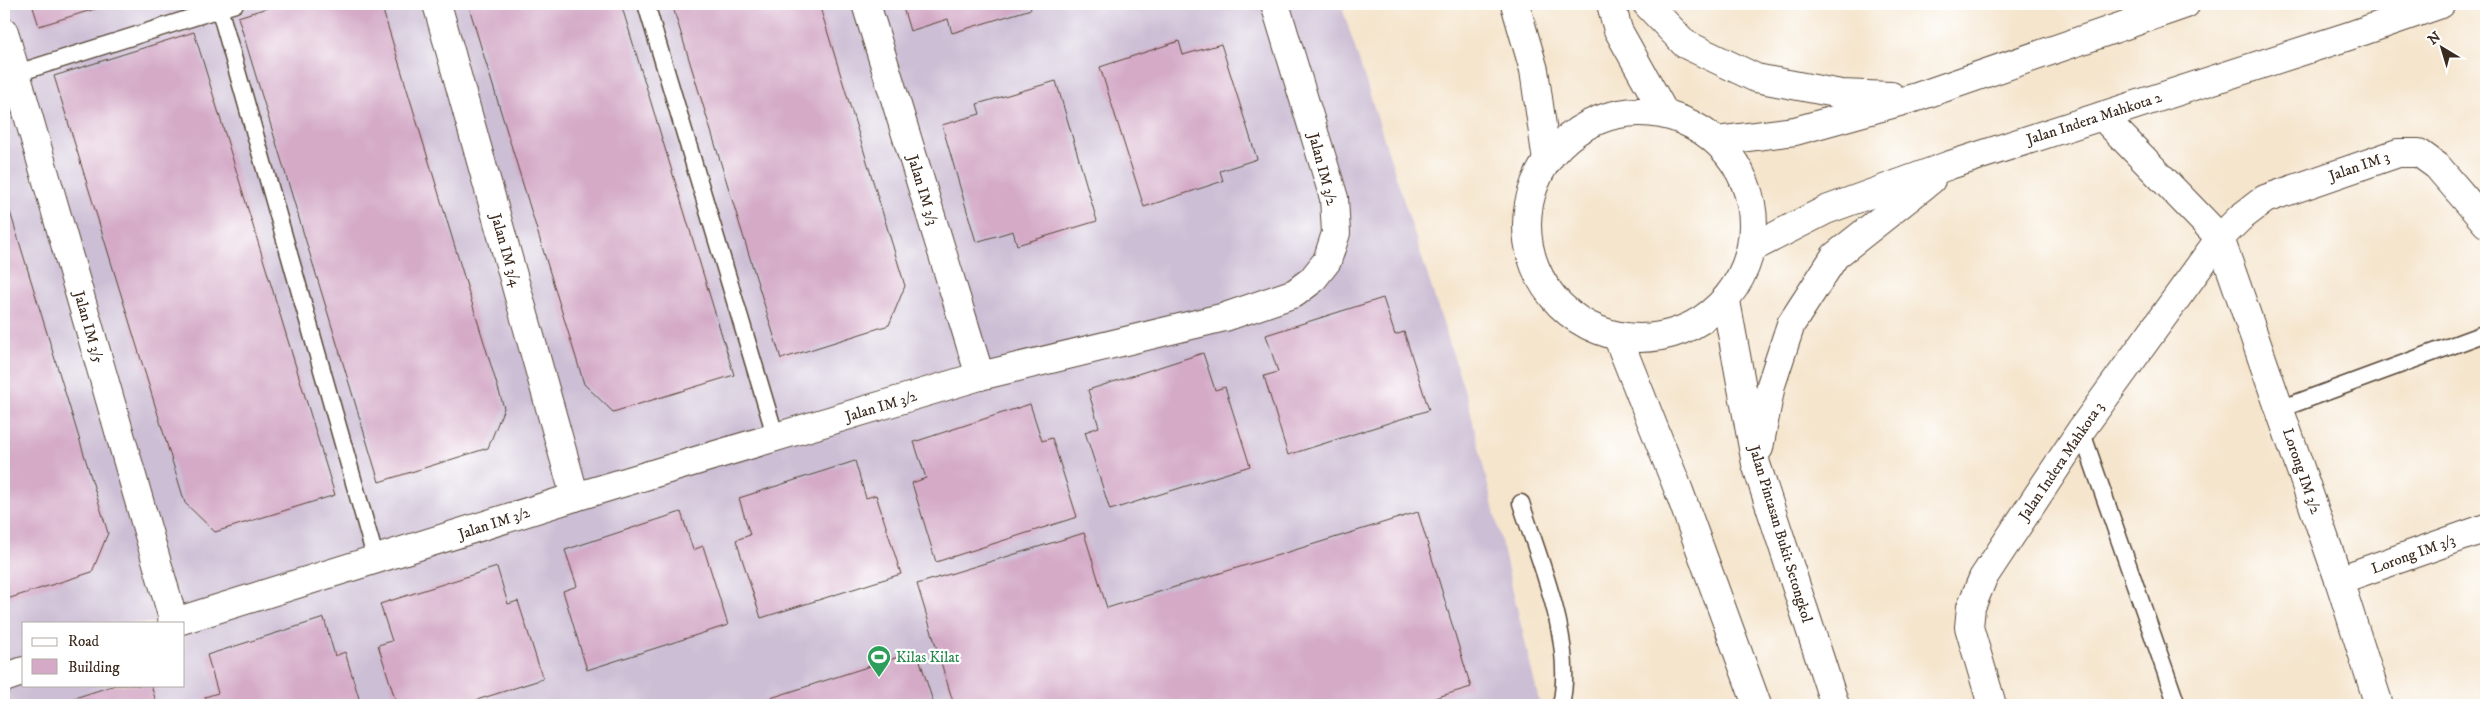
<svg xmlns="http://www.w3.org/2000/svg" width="2490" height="709" viewBox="0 0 2490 709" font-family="'IM FELL DW Pica',serif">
	<rect width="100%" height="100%" fill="#fff"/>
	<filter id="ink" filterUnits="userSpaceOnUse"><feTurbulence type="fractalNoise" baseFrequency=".02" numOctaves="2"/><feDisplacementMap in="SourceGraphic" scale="10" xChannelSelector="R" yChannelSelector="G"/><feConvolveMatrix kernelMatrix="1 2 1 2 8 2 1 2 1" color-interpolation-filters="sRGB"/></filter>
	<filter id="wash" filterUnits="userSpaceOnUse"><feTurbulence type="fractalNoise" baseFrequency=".0096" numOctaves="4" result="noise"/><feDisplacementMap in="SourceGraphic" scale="20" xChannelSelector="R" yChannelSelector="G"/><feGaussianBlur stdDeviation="1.12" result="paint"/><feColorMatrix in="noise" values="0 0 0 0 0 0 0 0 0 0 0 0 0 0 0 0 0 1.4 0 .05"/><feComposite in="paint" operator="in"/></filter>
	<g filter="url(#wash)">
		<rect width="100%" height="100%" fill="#f5e5cd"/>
		<path fill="#ccbed4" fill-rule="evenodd" d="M 4,4 L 1341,4 L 1469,405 L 1540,705 L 4,705 ZM 24,623 L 184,623 L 184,685 L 24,685 Z"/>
		<g id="blocks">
			<g fill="#d4aac7">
				<path d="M 32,4 L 111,4 L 39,26 Z"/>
				<path d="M 280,4 L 381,4 L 504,408 L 488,448 L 379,482 L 238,17 Z"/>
				<path d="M 468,4 L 621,4 L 734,375 L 613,412 L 584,384 Z"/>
				<path d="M 672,4 L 819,4 L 905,286 L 889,325 L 781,359 Z"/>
				<path d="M 902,4 L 1029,4 L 1031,9 L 952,33 L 948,19 L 910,31 Z"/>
				<path d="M 194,32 L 335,495 L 215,532 L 185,503 L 54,76 Z"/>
				<path d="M 1179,41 L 1183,55 L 1221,44 L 1257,159 L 1220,171 L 1223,181 L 1144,207 L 1100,67 Z"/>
				<path d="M 1056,81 L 1097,221 L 1017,245 L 1013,231 L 976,242 L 942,125 L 980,114 L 977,104 Z"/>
				<path d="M 4,192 L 108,533 L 92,572 L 4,600 Z"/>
				<path d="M 1383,298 L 1395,335 L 1404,332 L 1429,410 L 1288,455 L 1264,376 L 1278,372 L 1266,335 Z"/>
				<path d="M 1203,353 L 1215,390 L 1225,387 L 1250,466 L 1110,510 L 1085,432 L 1099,427 L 1088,390 Z"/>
				<path d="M 1030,404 L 1042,441 L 1052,438 L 1077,517 L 936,562 L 912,483 L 926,478 L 914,442 Z"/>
				<path d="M 855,461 L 866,498 L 876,495 L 901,574 L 761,618 L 736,540 L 750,535 L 739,498 Z"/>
				<path d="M 681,512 L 693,550 L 703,546 L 728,625 L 587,670 L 563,591 L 577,586 L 565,550 Z"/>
				<path d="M 1418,512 L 1471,687 L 1411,705 L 954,705 L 917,584 L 1084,533 L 1107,608 Z"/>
				<path d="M 497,567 L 508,604 L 518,601 L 543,679 L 461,705 L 397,705 L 378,645 L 392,641 L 380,604 Z"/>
				<path d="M 324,618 L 335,656 L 345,652 L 361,705 L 207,705 L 205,697 L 218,693 L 207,655 Z"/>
				<path d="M 917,651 L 934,705 L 749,705 Z"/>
				<path d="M 115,685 L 151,685 L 157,705 L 53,705 Z"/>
			</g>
		</g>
	</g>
	<g filter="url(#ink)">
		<use href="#blocks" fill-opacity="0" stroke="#574638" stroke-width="1"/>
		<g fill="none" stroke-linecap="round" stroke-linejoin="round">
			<g stroke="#574638" stroke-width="19">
				<g id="lane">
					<path d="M 218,4 L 376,560"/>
					<path d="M 646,4 L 776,438"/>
					<path d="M 8,76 L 235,4"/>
					<path d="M 2280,409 L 2486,333"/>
					<path d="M 2081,430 L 2177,705"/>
					<path d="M 1521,503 C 1540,563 1575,642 1561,705"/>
				</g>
			</g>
			<g stroke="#574638" stroke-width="30">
				<g id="street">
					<path d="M 437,4 L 575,497"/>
					<path d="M 866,4 L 980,376"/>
					<path d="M 4,32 L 174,622"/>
					<path d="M 2102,116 L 2220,238 L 2339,580 L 2379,705"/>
					<path d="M 2339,580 L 2486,528"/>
					<path d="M 172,623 L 575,497 L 980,376 L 1225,317 L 1295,293 L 1312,280 L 1327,261 L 1336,233 L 1334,198 L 1275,4"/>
					<path d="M 4,678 L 24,671"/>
					<path d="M 1992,705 L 1969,627 L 1971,607 L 1983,578 L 2081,430 L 2220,238 L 2240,218 L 2265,199 L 2398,153 L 2419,153 L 2437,166 L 2486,223"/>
				</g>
			</g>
			<g stroke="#574638" stroke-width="30">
				<g id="secondary">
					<path d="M 1515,4 L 1534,70 L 1547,161"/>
					<path d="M 1611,4 L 1618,30 L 1665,114"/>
					<path d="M 1647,4 L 1685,44 L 1756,78 L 1841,94 L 1891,96"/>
					<circle cx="1640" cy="225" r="113"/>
					<path d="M 1717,141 L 1795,131 L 1917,97 L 2186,4"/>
					<path d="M 1752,248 L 1826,210 L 1950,165 L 2349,36 L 2441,4"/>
					<path d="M 1726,301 L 1756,464 L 1835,705"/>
					<path d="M 1618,338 L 1679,491 L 1757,705"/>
					<path d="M 1759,448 L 1771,385 L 1791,324 L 1835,256 L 1931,180"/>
				</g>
			</g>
			<use href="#lane" stroke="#fff" stroke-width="16"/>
			<use href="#street" stroke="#fff" stroke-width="28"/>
			<use href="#secondary" stroke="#fff" stroke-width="28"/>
		</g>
	</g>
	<defs>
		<g id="stadium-pin" transform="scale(1.25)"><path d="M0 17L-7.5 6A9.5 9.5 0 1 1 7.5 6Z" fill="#2e9e5b" stroke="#fff"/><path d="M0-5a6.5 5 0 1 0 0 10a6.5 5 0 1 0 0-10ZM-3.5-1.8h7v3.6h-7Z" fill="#fff"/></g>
	</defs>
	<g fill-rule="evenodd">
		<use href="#stadium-pin" x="879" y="657"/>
	</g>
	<g text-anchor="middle" stroke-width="4.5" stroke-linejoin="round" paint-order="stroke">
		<g font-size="15" fill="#3b2a1e" stroke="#fff">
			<text transform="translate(2094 118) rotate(-18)" y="5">Jalan Indera Mahkota 2</text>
			<text transform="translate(2359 166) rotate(-19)" y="5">Jalan IM 3</text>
			<text transform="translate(1323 169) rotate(75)" y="5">Jalan IM 3/2</text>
			<text transform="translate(923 190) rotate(73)" y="5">Jalan IM 3/3</text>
			<text transform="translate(506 250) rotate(74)" y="5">Jalan IM 3/4</text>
			<text transform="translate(89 327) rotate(74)" y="5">Jalan IM 3/5</text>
			<text transform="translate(881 406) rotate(-17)" y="5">Jalan IM 3/2</text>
			<text transform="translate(2061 461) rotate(-56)" y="5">Jalan Indera Mahkota 3</text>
			<text transform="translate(2302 471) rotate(71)" y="5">Lorong IM 3/2</text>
			<text transform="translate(494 523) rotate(-18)" y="5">Jalan IM 3/2</text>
			<text transform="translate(1781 534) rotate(73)" y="5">Jalan Pintasan Bukit Setongkol</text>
			<text transform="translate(2413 554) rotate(-20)" y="5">Lorong IM 3/3</text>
		</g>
		<g font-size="15" fill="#27864d" stroke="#fff" text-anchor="start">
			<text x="896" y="662">Kilas Kilat</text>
		</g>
	</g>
	<rect width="2490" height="709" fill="none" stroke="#fff" stroke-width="20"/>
	<rect x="22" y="622" width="162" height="65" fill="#ffffff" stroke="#b1aaa5"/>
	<rect x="32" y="638" width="25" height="8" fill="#ffffff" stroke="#b1aaa5"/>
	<text x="68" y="646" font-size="15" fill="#3b2a1e">Road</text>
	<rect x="32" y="659" width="25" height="15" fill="#d4aac7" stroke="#b1aaa5"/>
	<text x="68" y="672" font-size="15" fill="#3b2a1e">Building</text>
	<g transform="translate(2442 48) rotate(322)" stroke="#ffffff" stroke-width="4" paint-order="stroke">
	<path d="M0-4L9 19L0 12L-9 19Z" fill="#3b2a1e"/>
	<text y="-8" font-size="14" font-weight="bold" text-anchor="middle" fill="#3b2a1e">N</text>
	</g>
</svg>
